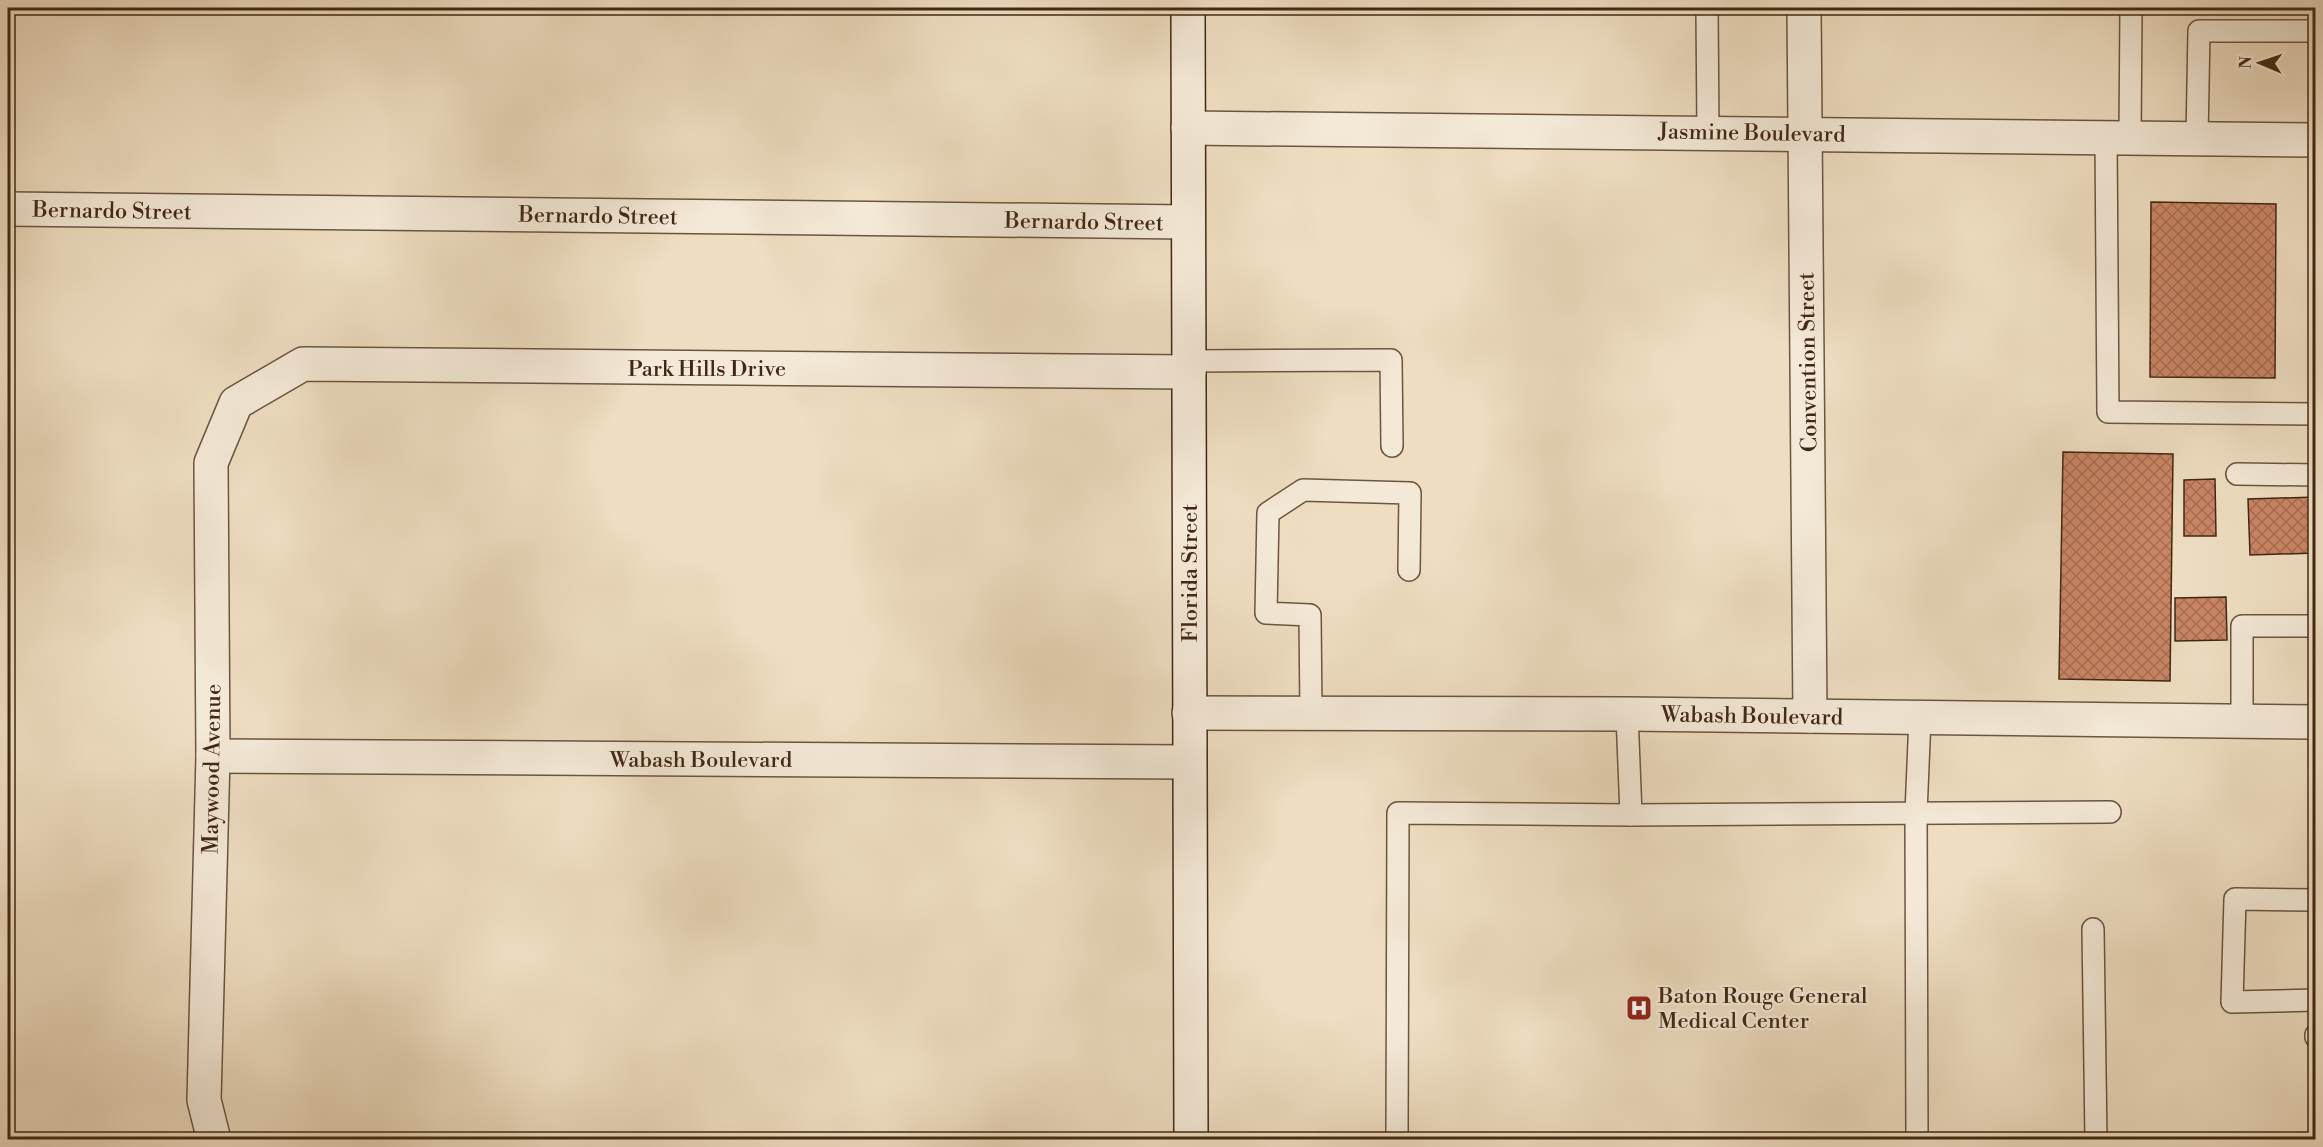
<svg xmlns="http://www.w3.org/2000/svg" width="2323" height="1147" viewBox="0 0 2323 1147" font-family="'Libre Bodoni',serif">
	<defs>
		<pattern id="building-cross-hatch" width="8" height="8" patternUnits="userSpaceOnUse" patternTransform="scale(1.5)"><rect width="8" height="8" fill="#ca8565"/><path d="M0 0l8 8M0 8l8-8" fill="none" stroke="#a66d52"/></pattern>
	</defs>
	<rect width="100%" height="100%" fill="#eeddc1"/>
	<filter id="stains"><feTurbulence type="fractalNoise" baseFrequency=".00333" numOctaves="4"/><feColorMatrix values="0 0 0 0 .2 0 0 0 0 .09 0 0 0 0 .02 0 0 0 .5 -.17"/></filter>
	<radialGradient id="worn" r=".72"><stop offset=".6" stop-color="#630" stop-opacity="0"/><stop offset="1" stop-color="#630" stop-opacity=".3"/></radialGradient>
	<g fill="url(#building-cross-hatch)" stroke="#412814" stroke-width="1.5">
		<path d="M 2151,202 L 2276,204 L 2275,378 L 2150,377 Z"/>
		<path d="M 2063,452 L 2173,454 L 2170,681 L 2059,679 Z"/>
		<path d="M 2215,479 L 2216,536 L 2184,536 L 2184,480 Z"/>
		<path d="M 2316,497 L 2316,553 L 2250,555 L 2248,499 Z"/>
		<path d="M 2226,597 L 2227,640 L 2175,641 L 2175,598 Z"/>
	</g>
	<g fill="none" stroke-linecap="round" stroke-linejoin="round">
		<g stroke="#6c553f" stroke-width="24">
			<g id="lane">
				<path d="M 1707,8 L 1708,132"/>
				<path d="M 2106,137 L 2108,412 L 2316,414"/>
				<path d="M 2130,137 L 2131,8"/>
				<path d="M 2197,138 L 2199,31 L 2316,31"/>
				<path d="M 1189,361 L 1391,360 L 1392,446"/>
				<path d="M 2237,474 L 2316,475"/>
				<path d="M 1311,714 L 1310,615 L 1266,613 L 1268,513 L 1303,490 L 1410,493 L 1409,570"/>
				<path d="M 1627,714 L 1631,815"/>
				<path d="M 2242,721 L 2242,626 L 2316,626"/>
				<path d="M 2316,900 L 2235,899 L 2232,1002 L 2316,1000"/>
				<path d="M 2093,929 L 2096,1140"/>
				<path d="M 2316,1035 L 2316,1037"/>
				<path d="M 1397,1140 L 1398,813 L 1631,815 L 2110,812"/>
				<path d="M 1917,1140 L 1916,813 L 1920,718"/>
			</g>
		</g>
		<g stroke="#6c553f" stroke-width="36">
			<g id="street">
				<path d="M 1804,8 L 1810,716"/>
				<path d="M 1188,128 L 2316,140"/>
				<path d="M 8,209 L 1188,222"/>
				<path d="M 1189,713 L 1627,714 L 2316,722"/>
				<path d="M 213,756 L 1189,762"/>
				<path d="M 214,1140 L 204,1100 L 213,756 L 211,463 L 236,403 L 303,364 L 1189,372"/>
			</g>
		</g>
		<g stroke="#412814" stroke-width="36">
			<path id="secondary" d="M 1188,8 L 1191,1140"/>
		</g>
		<use href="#lane" stroke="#f4e9d7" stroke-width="21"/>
		<use href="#street" stroke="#f4e9d7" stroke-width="33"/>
		<use href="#secondary" stroke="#f4e9d7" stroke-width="33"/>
	</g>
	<defs>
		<g id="hospital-square" transform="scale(1.35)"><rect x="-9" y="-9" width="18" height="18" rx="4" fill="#8f2418" stroke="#f4e9d7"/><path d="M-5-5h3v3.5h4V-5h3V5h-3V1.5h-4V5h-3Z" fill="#fff"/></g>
	</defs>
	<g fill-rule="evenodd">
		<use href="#hospital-square" x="1639" y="1008"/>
	</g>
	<g text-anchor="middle" stroke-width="4.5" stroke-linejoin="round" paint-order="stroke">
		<g font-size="22" fill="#412814" stroke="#f4e9d7">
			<text transform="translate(1752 132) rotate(1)" y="8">Jasmine Boulevard</text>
			<text transform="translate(112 210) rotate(1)" y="8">Bernardo Street</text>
			<text transform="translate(598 215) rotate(1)" y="8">Bernardo Street</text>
			<text transform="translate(1084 221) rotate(1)" y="8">Bernardo Street</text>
			<text transform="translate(1807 362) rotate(-91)" y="8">Convention Street</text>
			<text x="707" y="376">Park Hills Drive</text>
			<text transform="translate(1189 573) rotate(-90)" y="8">Florida Street</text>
			<text transform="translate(1752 715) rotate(1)" y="8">Wabash Boulevard</text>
			<text x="701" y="767">Wabash Boulevard</text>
			<text transform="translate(211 769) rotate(-89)" y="8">Maywood Avenue</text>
		</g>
		<g font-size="22" fill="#412814" stroke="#f4e9d7" text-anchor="start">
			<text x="1658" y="1003">Baton Rouge General<tspan x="1658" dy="25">Medical Center</tspan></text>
		</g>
	</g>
	<rect width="2323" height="1147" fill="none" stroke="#eeddc1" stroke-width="30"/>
	<rect x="9" y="9" width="2305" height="1129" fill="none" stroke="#412814" stroke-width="3"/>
	<rect x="15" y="15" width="2293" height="1117" fill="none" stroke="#412814" stroke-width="1.5"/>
	<g transform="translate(2260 63) rotate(272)" stroke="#f4e9d7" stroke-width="4.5" paint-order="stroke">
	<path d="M0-4.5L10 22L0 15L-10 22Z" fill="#412814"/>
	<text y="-9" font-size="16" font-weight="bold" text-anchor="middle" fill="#412814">N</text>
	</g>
	<rect width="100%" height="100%" filter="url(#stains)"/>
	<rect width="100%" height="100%" fill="url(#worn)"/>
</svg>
